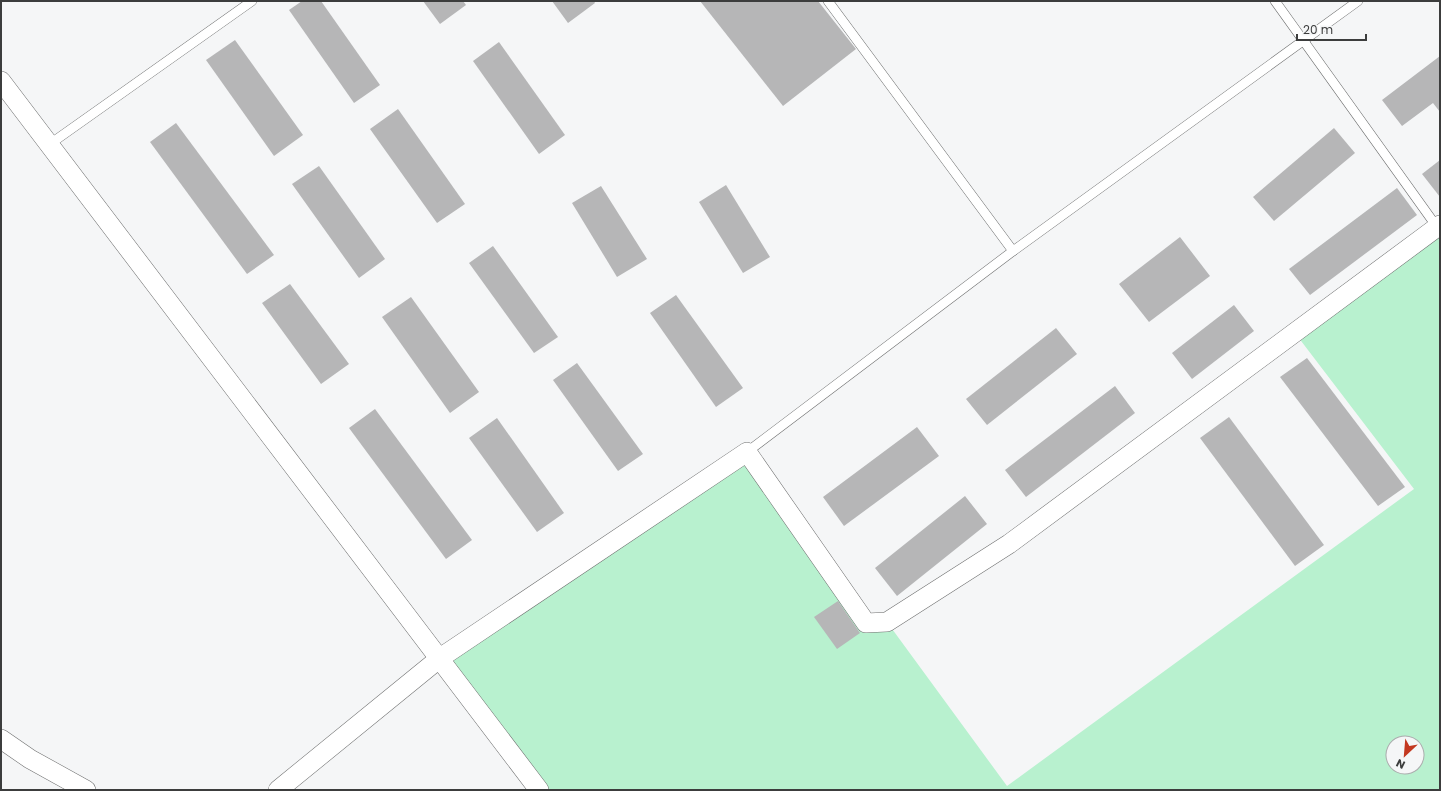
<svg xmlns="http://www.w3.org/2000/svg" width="1441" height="791" viewBox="0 0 1441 791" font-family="Poppins,sans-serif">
	<rect width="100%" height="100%" fill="#f5f6f7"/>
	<path fill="#b8f1cf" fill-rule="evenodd" d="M 1440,225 L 1440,790 L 539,790 L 440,658 L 747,452 L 866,623 L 887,622 L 1007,786 L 1414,489 L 1295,333 ZM 1393,743 L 1417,743 L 1417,767 L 1393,767 Z"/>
	<g fill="#b6b6b7">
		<path d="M 302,1 L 321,1 L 380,85 L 354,103 L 289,10 Z"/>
		<path d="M 423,1 L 463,1 L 466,5 L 440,24 Z"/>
		<path d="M 552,1 L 594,1 L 595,3 L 568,23 Z"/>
		<path d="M 700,1 L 818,1 L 856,49 L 783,106 Z"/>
		<path d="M 235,40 L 303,135 L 274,156 L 206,60 Z"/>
		<path d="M 499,42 L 565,135 L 539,154 L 473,61 Z"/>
		<path d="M 1440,56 L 1440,112 L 1433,103 L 1402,126 L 1382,100 Z"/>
		<path d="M 398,109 L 465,204 L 437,223 L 370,129 Z"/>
		<path d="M 176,123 L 274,255 L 247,274 L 150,142 Z"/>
		<path d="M 1334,128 L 1355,153 L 1274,221 L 1253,197 Z"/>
		<path d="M 1440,160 L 1440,197 L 1422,174 Z"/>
		<path d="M 319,166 L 385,259 L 359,278 L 292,184 Z"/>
		<path d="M 726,185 L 770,257 L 743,273 L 699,202 Z"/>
		<path d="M 601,186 L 647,259 L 617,277 L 572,203 Z"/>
		<path d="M 1397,188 L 1417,215 L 1310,295 L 1289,269 Z"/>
		<path d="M 1180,237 L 1210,276 L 1149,322 L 1119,284 Z"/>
		<path d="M 493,246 L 558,337 L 534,353 L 469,263 Z"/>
		<path d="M 290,284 L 349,364 L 321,384 L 262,303 Z"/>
		<path d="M 676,295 L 743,388 L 716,407 L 650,313 Z"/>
		<path d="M 411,297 L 479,392 L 450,413 L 382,317 Z"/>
		<path d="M 1234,305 L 1254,331 L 1192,379 L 1172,353 Z"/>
		<path d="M 1056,328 L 1077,354 L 987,425 L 966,399 Z"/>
		<path d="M 1307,358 L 1405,487 L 1378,506 L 1280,377 Z"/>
		<path d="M 577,363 L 643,454 L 618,471 L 553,380 Z"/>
		<path d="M 1115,386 L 1135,413 L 1026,497 L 1005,470 Z"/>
		<path d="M 375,409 L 472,540 L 446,559 L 349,428 Z"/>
		<path d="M 1229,417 L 1324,545 L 1295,566 L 1200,438 Z"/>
		<path d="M 497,418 L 564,513 L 537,532 L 469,438 Z"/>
		<path d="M 917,427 L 939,456 L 844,526 L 823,497 Z"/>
		<path d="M 965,496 L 987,524 L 897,596 L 875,568 Z"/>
		<path d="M 838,601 L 860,633 L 837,649 L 814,617 Z"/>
	</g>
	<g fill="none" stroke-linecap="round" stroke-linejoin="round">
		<g stroke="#6d6e6e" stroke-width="10">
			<g id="lane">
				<path d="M 828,1 L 1013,251"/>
				<path d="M 1275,1 L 1437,227"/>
				<path d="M 50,144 L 252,1"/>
				<path d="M 747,452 L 1013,251 L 1358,1"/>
			</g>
		</g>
		<g stroke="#6d6e6e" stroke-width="20">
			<g id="street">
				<path d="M 1,81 L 539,790"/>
				<path d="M 1,739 L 30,759 L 86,790"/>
				<path d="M 278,790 L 440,658 L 747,452 L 866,623 L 887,622 L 1009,544 L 1440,225"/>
			</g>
		</g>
		<use href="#lane" stroke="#fff" stroke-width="9"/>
		<use href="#street" stroke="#fff" stroke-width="19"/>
	</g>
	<rect width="1441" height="791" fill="none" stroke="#3c3d3d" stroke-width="4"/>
	<g transform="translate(1405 755) rotate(206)"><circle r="19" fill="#f5f6f7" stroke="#abacad"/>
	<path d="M0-3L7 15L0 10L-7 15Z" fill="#c33820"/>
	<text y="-6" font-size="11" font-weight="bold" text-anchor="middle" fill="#3c3d3d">N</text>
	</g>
	<path d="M1297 34v6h69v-6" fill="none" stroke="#3c3d3d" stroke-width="2"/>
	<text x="1303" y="34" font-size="12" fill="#3c3d3d" stroke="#f5f6f7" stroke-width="3" paint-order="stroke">20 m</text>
</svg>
